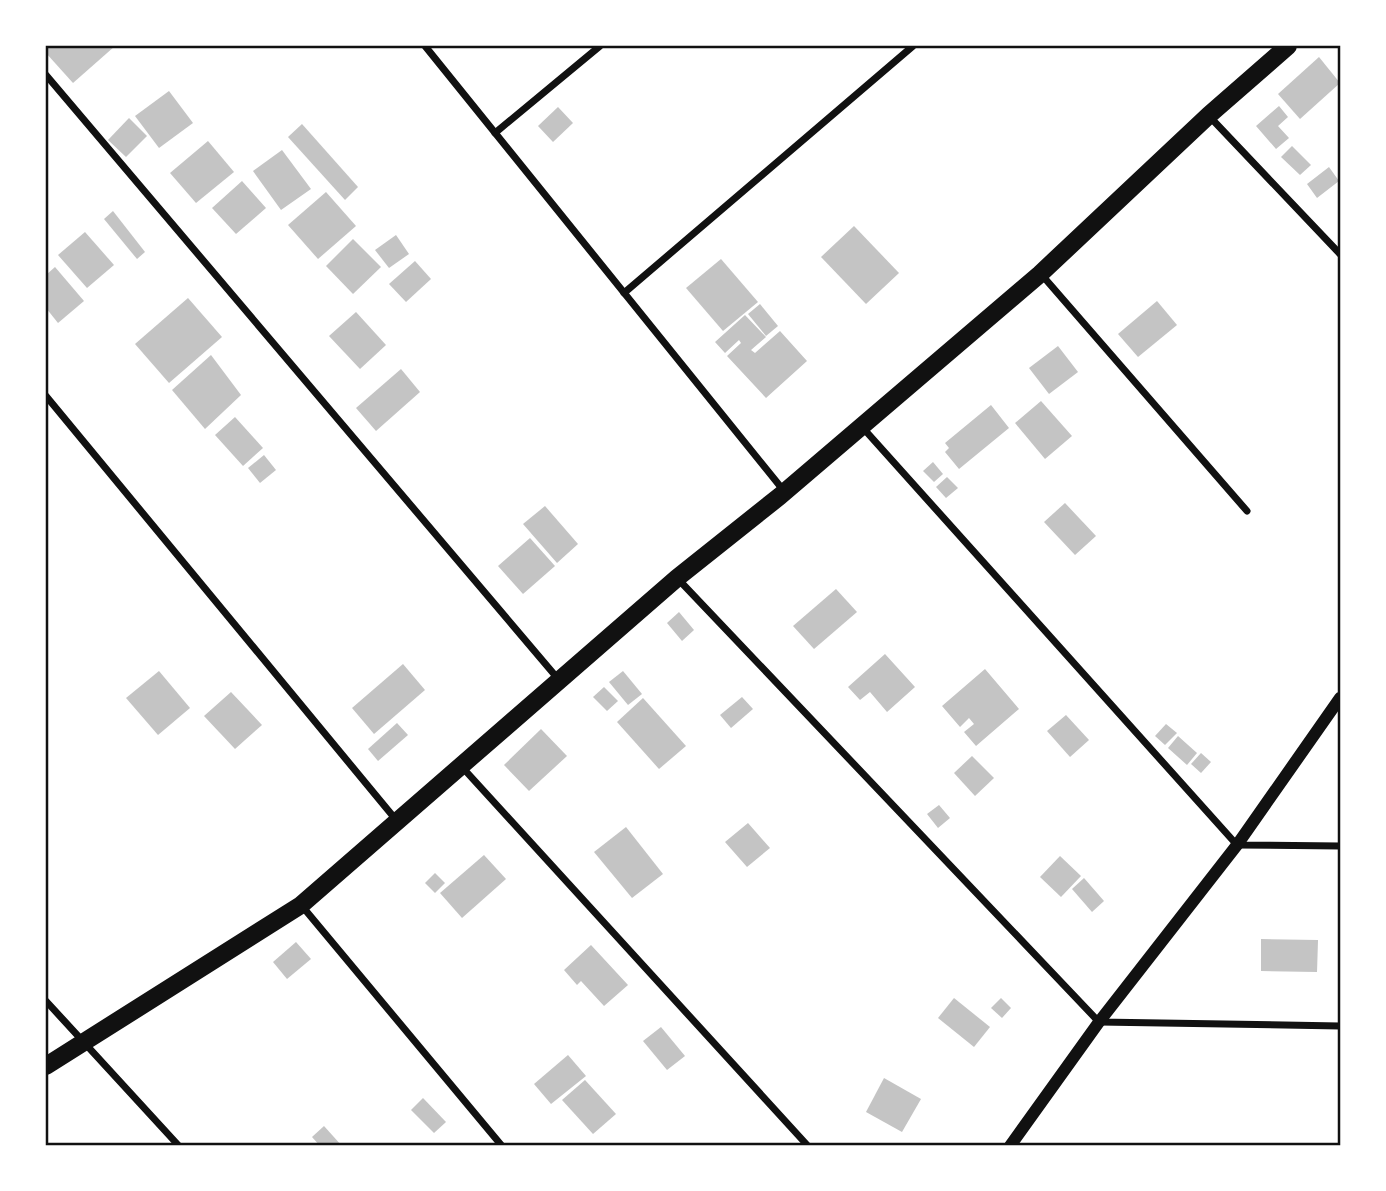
<svg xmlns="http://www.w3.org/2000/svg" width="1386" height="1191" viewBox="0 0 1386 1191" font-family="'PT Sans',sans-serif">
	<rect width="100%" height="100%" fill="#fff"/>
	<g fill="#c4c4c4">
		<path d="M 46,46 L 115,46 L 73,83 L 46,53 Z"/>
		<path d="M 1319,57 L 1340,83 L 1300,119 L 1278,94 Z"/>
		<path d="M 169,91 L 193,123 L 159,148 L 135,116 Z"/>
		<path d="M 1279,106 L 1288,117 L 1278,126 L 1289,138 L 1276,149 L 1256,126 Z"/>
		<path d="M 558,107 L 573,123 L 553,142 L 538,126 Z"/>
		<path d="M 129,118 L 147,136 L 126,157 L 108,140 Z"/>
		<path d="M 302,124 L 358,187 L 345,200 L 288,137 Z"/>
		<path d="M 208,141 L 234,172 L 196,203 L 170,173 Z"/>
		<path d="M 1292,146 L 1311,165 L 1300,175 L 1281,157 Z"/>
		<path d="M 282,150 L 311,189 L 281,210 L 253,171 Z"/>
		<path d="M 1329,167 L 1339,181 L 1317,198 L 1307,184 Z"/>
		<path d="M 242,181 L 266,208 L 236,234 L 212,208 Z"/>
		<path d="M 326,192 L 356,226 L 318,259 L 288,225 Z"/>
		<path d="M 113,211 L 145,252 L 137,259 L 104,219 Z"/>
		<path d="M 854,226 L 899,273 L 866,304 L 821,257 Z"/>
		<path d="M 85,232 L 114,265 L 87,288 L 58,255 Z"/>
		<path d="M 396,235 L 409,254 L 389,268 L 375,250 Z"/>
		<path d="M 353,239 L 381,267 L 353,294 L 326,266 Z"/>
		<path d="M 721,259 L 758,302 L 723,331 L 686,288 Z"/>
		<path d="M 415,261 L 431,279 L 406,302 L 389,284 Z"/>
		<path d="M 55,267 L 84,301 L 58,323 L 46,308 L 46,275 Z"/>
		<path d="M 188,298 L 222,337 L 169,383 L 135,344 Z"/>
		<path d="M 1157,301 L 1177,325 L 1138,357 L 1118,334 Z"/>
		<path d="M 760,304 L 778,326 L 766,336 L 748,314 Z"/>
		<path d="M 356,312 L 386,345 L 360,369 L 329,336 Z"/>
		<path d="M 745,315 L 766,337 L 751,350 L 755,353 L 780,331 L 807,361 L 766,398 L 727,356 L 741,343 L 739,340 L 725,353 L 715,342 Z"/>
		<path d="M 1058,346 L 1078,372 L 1049,394 L 1029,368 Z"/>
		<path d="M 211,355 L 241,395 L 205,429 L 172,390 Z"/>
		<path d="M 401,369 L 420,392 L 376,431 L 356,408 Z"/>
		<path d="M 1041,401 L 1072,436 L 1045,459 L 1015,423 Z"/>
		<path d="M 991,405 L 1009,428 L 959,469 L 945,452 L 949,448 L 945,443 Z"/>
		<path d="M 235,417 L 263,448 L 243,466 L 215,435 Z"/>
		<path d="M 264,455 L 276,470 L 260,483 L 248,468 Z"/>
		<path d="M 933,462 L 943,474 L 934,482 L 923,471 Z"/>
		<path d="M 947,477 L 958,488 L 946,498 L 936,487 Z"/>
		<path d="M 1065,503 L 1096,536 L 1075,555 L 1044,522 Z"/>
		<path d="M 545,506 L 578,544 L 557,563 L 523,524 Z"/>
		<path d="M 530,538 L 555,566 L 523,594 L 498,566 Z"/>
		<path d="M 836,589 L 857,612 L 814,649 L 793,626 Z"/>
		<path d="M 679,612 L 694,630 L 682,641 L 667,623 Z"/>
		<path d="M 885,654 L 915,687 L 887,712 L 870,692 L 860,700 L 848,687 Z"/>
		<path d="M 403,664 L 425,690 L 374,734 L 352,708 Z"/>
		<path d="M 985,669 L 1019,709 L 976,746 L 964,732 L 974,724 L 969,718 L 960,727 L 942,706 Z"/>
		<path d="M 159,671 L 190,708 L 158,735 L 126,698 Z"/>
		<path d="M 623,671 L 642,694 L 628,705 L 609,682 Z"/>
		<path d="M 604,687 L 618,701 L 607,711 L 593,697 Z"/>
		<path d="M 231,692 L 262,725 L 235,749 L 204,716 Z"/>
		<path d="M 742,697 L 753,709 L 731,728 L 720,715 Z"/>
		<path d="M 643,698 L 686,746 L 659,769 L 617,722 Z"/>
		<path d="M 1066,715 L 1089,740 L 1070,757 L 1047,731 Z"/>
		<path d="M 397,723 L 408,735 L 378,761 L 368,749 Z"/>
		<path d="M 1166,724 L 1177,733 L 1165,745 L 1155,736 Z"/>
		<path d="M 541,729 L 567,756 L 529,791 L 504,765 Z"/>
		<path d="M 1178,736 L 1197,753 L 1187,765 L 1168,748 Z"/>
		<path d="M 1201,753 L 1211,762 L 1201,773 L 1191,764 Z"/>
		<path d="M 972,756 L 994,778 L 975,796 L 954,773 Z"/>
		<path d="M 939,805 L 950,818 L 938,828 L 927,814 Z"/>
		<path d="M 748,823 L 770,848 L 747,867 L 725,842 Z"/>
		<path d="M 626,827 L 663,874 L 632,898 L 594,852 Z"/>
		<path d="M 484,855 L 506,879 L 462,918 L 440,893 Z"/>
		<path d="M 1060,856 L 1081,876 L 1061,897 L 1040,877 Z"/>
		<path d="M 435,873 L 445,883 L 435,893 L 425,883 Z"/>
		<path d="M 1084,878 L 1104,901 L 1092,912 L 1072,889 Z"/>
		<path d="M 1261,939 L 1318,940 L 1317,972 L 1261,971 Z"/>
		<path d="M 296,942 L 311,959 L 287,979 L 273,962 Z"/>
		<path d="M 591,945 L 628,985 L 604,1006 L 581,981 L 577,985 L 564,970 Z"/>
		<path d="M 954,998 L 990,1027 L 974,1047 L 938,1018 Z"/>
		<path d="M 1001,998 L 1011,1008 L 1002,1018 L 991,1008 Z"/>
		<path d="M 661,1027 L 685,1056 L 667,1070 L 643,1041 Z"/>
		<path d="M 568,1055 L 586,1076 L 551,1104 L 534,1084 Z"/>
		<path d="M 884,1078 L 921,1099 L 902,1132 L 866,1112 Z"/>
		<path d="M 585,1080 L 616,1114 L 593,1134 L 562,1100 Z"/>
		<path d="M 423,1098 L 446,1122 L 434,1133 L 411,1110 Z"/>
		<path d="M 324,1126 L 342,1146 L 320,1146 L 312,1137 Z"/>
	</g>
	<g fill="none" stroke-linecap="round" stroke-linejoin="round">
		<g stroke="#111" stroke-width="7">
			<path d="M 425,46 L 784,491"/>
			<path d="M 46,75 L 559,680"/>
			<path d="M 1209,116 L 1340,254"/>
			<path d="M 495,133 L 600,46"/>
			<path d="M 1041,274 L 1247,511"/>
			<path d="M 624,293 L 913,46"/>
			<path d="M 46,396 L 397,821"/>
			<path d="M 863,428 L 1237,845 L 1340,846"/>
			<path d="M 678,579 L 1099,1022 L 1340,1026"/>
			<path d="M 462,767 L 808,1146"/>
			<path d="M 302,906 L 502,1146"/>
			<path d="M 46,1001 L 179,1146"/>
		</g>
		<path stroke="#111" stroke-width="12" d="M 1010,1146 L 1099,1022 L 1237,845 L 1340,698"/>
		<path stroke="#111" stroke-width="18" d="M 46,1066 L 301,905 L 677,578 L 780,496 L 1040,274 L 1209,115 L 1288,46"/>
	</g>
	<rect width="1386" height="1191" fill="none" stroke="#ffffff" stroke-width="94"/>
	<rect x="47" y="47" width="1292" height="1097" fill="none" stroke="#111" stroke-width="2.5"/>
</svg>
